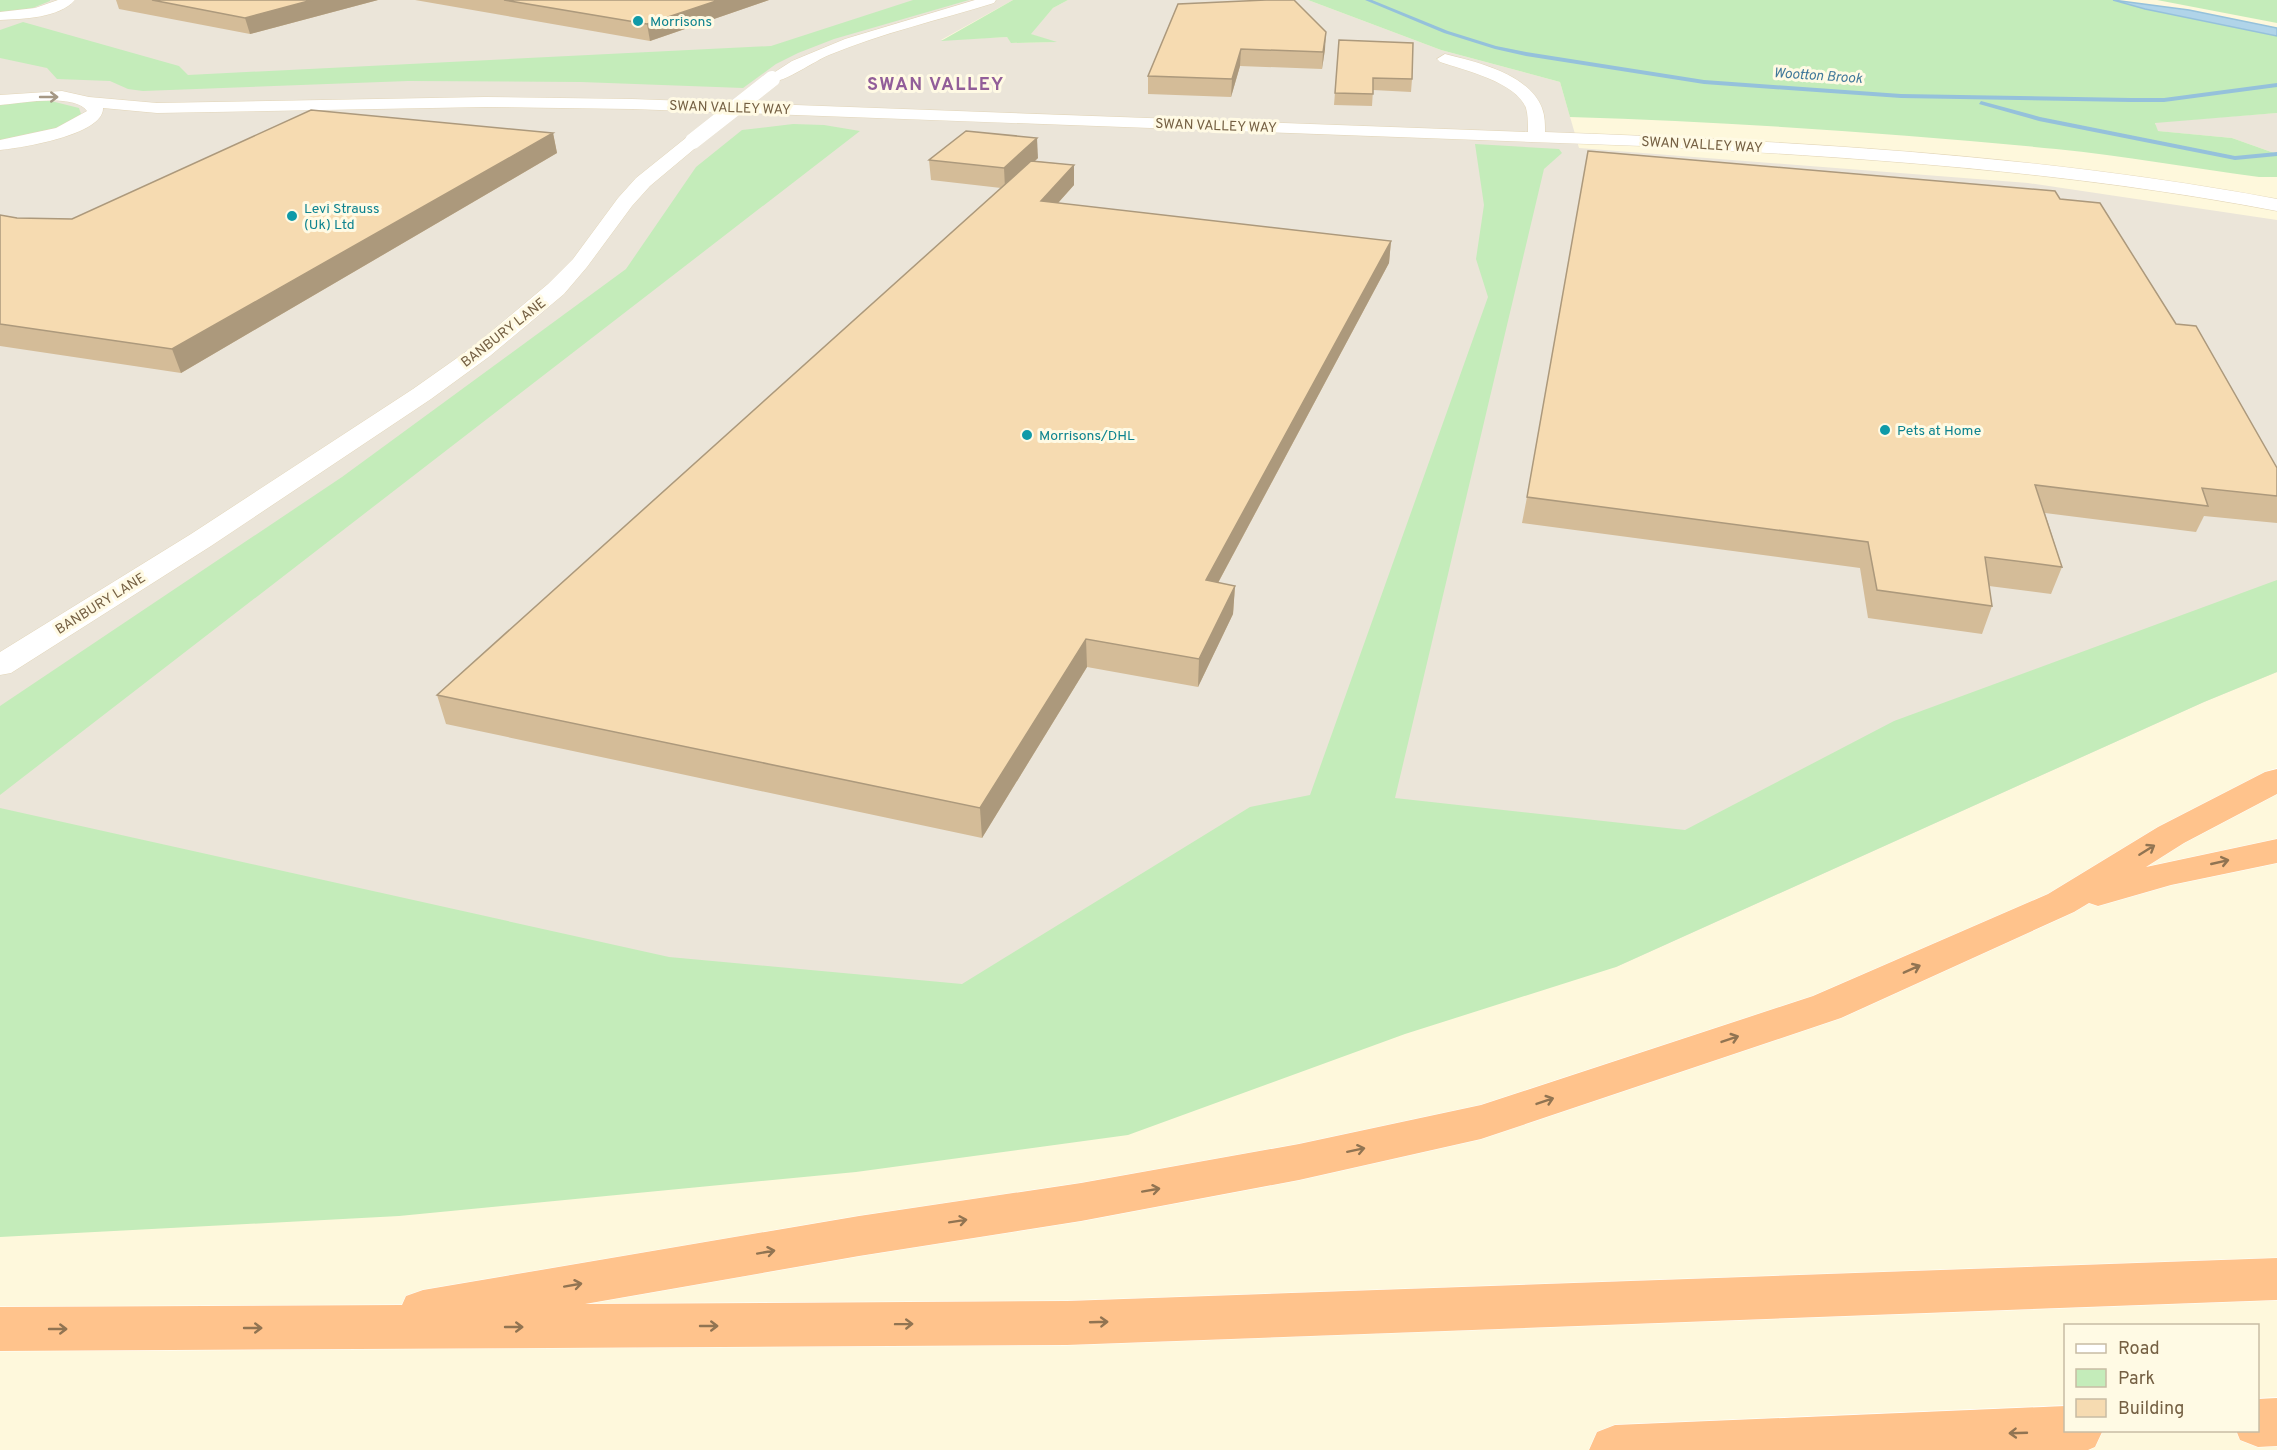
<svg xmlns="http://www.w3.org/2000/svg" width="2277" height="1450" viewBox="0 0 2277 1450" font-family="Overpass,sans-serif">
	<rect width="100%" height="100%" fill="#fef8dc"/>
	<g fill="#ebe5d9">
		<path d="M 0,0 L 1013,0 L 941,40 L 1007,37 L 1012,43 L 1054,42 L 1030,34 L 1053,8 L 1068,0 L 1308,0 L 1441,50 L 1560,82 L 1579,148 L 2028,183 L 2277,220 L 2277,672 L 2204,702 L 1616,967 L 1004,1046 L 0,981 Z"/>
		<path d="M 2277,113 L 2277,154 L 2232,138 L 2157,131 L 2155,122 Z"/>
	</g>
	<g fill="#c4ecba">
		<path d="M 0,0 L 50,0 L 50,1 L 30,9 L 0,13 Z"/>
		<path d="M 913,0 L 969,0 L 834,39 L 798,53 L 776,64 L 743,88 L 581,82 L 408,81 L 143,91 L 128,89 L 110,81 L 57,79 L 47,68 L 0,58 L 0,30 L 23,22 L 179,66 L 188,75 L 771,46 Z"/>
		<path d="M 1013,0 L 1068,0 L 1053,8 L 1031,34 L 1057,42 L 1011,43 L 1007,37 L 941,41 Z"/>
		<path d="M 1308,0 L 2113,0 L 2145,9 L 2277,36 L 2277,113 L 2155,123 L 2158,131 L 2232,138 L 2277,154 L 2277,177 L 2259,177 C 2191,168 2124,156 2056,149 C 1894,133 1732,122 1570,117 L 1560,82 L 1441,50 Z"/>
		<path d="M 2157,0 L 2277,0 L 2277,23 Z"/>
		<path d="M 29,101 L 51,101 L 79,108 L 81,114 C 61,133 26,135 0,141 L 0,104 Z"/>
		<path d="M 793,124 L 824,125 L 860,131 L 0,795 L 0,706 L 342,477 L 626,269 L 696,167 L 742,130 Z"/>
		<path d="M 1475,144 L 1559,149 L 1562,153 L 1544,169 L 1395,798 L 1685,830 L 1894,721 L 2277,580 L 2277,672 L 2204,702 L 1616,967 L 1405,1034 L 1128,1135 L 856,1172 L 399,1216 L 0,1237 L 0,808 L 669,957 L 962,984 L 1250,807 L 1310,795 L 1488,297 L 1476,259 L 1484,205 Z"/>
	</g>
	<path fill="#b0d4e9" stroke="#95c1db" stroke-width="1.5" d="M 2113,0 L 2189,10 L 2277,28 L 2277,36 L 2145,9 Z"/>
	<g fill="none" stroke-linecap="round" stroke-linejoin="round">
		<g fill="#95c1db" fill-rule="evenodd">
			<path d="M 1365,0 L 1372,0 L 1448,31 L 1496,46 L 1526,52 L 1704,80 L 1901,94 L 2131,98 L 2164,98 L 2277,83 L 2277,87 L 2164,102 L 2131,102 L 1901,98 L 1704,84 L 1526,56 L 1495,49 L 1444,33 Z"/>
			<path d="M 1981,101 L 2040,117 L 2235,156 L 2277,152 L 2277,156 L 2235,160 L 2039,121 L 1979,104 Z"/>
		</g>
		<g stroke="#e2d5b8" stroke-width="1">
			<g id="minor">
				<path d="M 58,0 L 75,0 C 59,18 23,19 0,20 L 0,12 L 35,8 Z"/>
				<path d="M 975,0 L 996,0 L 994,3 C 939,20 882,33 829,55 C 814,61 780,86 766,82 L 764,79 L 792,61 L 845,39 Z"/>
				<path d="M 1445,54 C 1477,62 1529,74 1542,108 C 1545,116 1545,124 1545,132 C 1791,141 2035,154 2277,199 L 2277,211 C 2067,171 1856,157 1643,146 L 632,109 L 485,107 L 157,113 L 103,108 C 104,135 20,148 0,150 L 0,140 L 56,128 L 87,111 C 75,93 20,103 0,105 L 0,95 L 62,91 L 89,97 L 157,103 L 485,97 L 632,99 L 1528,132 C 1528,124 1528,115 1526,108 C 1516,82 1464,70 1440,62 L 1437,59 Z"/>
				<path d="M 693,136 L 699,137 L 702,141 L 699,145 L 650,186 L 632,206 L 587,267 L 564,294 L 490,356 L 431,399 L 211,546 L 11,673 L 0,675 L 0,652 L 191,534 L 413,389 L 474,346 L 548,284 L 573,259 L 618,198 L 636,178 L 687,137 Z"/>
			</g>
		</g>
		<g stroke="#fff" stroke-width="1">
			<g id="highway">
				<path d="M 2277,769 L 2277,794 L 2184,843 L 2146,867 L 2277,839 L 2277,863 L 2171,885 L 2098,906 L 2089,903 L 2074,912 L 1841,1018 L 1481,1139 L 1299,1180 L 1081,1221 L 859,1256 L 585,1304 L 1067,1301 L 2277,1258 L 2277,1300 L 1067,1345 L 0,1351 L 0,1307 L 402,1305 L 406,1296 L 423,1290 L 859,1216 L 1081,1183 L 1299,1144 L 1481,1105 L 1813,996 L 2048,894 L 2158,827 L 2265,772 Z"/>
				<path d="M 2277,1398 L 2277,1446 L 2258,1447 L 2240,1440 L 2236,1430 L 2258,1430 L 2258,1399 Z"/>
				<path d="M 2066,1406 L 2066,1430 L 2103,1430 L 2095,1447 L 2088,1450 L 1589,1450 L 1597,1432 L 1615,1425 Z"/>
			</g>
		</g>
		<use href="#minor" fill="#fff" fill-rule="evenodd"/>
		<use href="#highway" fill="#ffc38c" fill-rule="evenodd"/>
		<g stroke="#e2d5b8" stroke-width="16" stroke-linecap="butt">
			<path id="minor-bridge" d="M 693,141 L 772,79"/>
		</g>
		<use href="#minor-bridge" stroke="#fff" stroke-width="16"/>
	</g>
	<g fill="#d4bc98">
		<path d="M 116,0 L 378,0 L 250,34 L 119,9 Z"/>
		<path d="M 415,0 L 769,0 L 650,41 Z"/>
		<path d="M 1178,4 L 1325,49 L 1322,69 L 1240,66 L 1231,97 L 1148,94 L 1148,76 Z"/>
		<path d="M 1339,40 L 1412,79 L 1411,92 L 1373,90 L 1372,106 L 1334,105 Z"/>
		<path d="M 553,133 L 557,153 L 181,373 L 0,346 L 0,215 L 17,218 L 72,219 Z"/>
		<path d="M 1038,158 L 1035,161 L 1074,165 L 1074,185 L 1058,203 L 1391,241 L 1389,263 L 1218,583 L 1235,586 L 1233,614 L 1198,687 L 1087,667 L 982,838 L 446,724 L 437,695 L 1001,188 L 931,180 L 929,160 Z"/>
		<path d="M 2176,324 L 2277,468 L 2277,523 L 2204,516 L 2196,532 L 2045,513 L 2062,567 L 2051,594 L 1989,586 L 1992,606 L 1982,634 L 1868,618 L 1860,568 L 1522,523 L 1527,497 Z"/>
	</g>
	<g fill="#ac997c">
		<path d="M 312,0 L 378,0 L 250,34 L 245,18 Z"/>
		<path d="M 719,0 L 769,0 L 650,41 L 647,24 Z"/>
		<path d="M 1326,32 L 1325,49 L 1322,69 L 1323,52 Z"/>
		<path d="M 1241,49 L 1240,66 L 1231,97 L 1232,79 Z"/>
		<path d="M 553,133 L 557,153 L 181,373 L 172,349 Z"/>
		<path d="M 1037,138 L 1038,158 L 1005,188 L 1004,168 Z"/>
		<path d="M 1074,165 L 1074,185 L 1041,222 L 1041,201 Z"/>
		<path d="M 1391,241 L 1389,263 L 1205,607 L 1206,580 Z"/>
		<path d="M 1235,586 L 1233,614 L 1198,687 L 1199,659 Z"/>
		<path d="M 1086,639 L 1087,667 L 982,838 L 980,808 Z"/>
	</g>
	<g fill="#f6dbb1" stroke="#ac997c" stroke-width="1.5">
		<path d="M 152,0 L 312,0 L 245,18 Z"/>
		<path d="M 504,0 L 719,0 L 647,24 Z"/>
		<path d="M 1266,0 L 1294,0 L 1326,32 L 1323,52 L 1241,49 L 1232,79 L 1148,76 L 1178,4 Z"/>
		<path d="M 1339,40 L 1413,43 L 1412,79 L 1373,78 L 1373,94 L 1335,93 Z"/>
		<path d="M 311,110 L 553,133 L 172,349 L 0,324 L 0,215 L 17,218 L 72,219 Z"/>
		<path d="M 966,131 L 1037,138 L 1004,168 L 929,160 Z"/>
		<path d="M 1588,151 L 2055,191 L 2060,199 L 2100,203 L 2176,324 L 2196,326 L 2277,468 L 2277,496 L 2202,488 L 2208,506 L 2035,485 L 2062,567 L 1985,557 L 1992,606 L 1877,590 L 1868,542 L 1527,497 Z"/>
		<path d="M 1031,161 L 1074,165 L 1041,201 L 1391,241 L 1206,580 L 1235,586 L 1199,659 L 1086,639 L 980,808 L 437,695 Z"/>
	</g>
	<defs><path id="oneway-shaft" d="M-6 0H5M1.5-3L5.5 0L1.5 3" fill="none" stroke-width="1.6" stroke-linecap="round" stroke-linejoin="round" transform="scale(1.5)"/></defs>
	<use stroke="#a59885" href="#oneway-shaft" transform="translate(49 97)"/>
	<g stroke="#917452">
		<use href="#oneway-shaft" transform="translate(2147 850) rotate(-32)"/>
		<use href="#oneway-shaft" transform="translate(2220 862) rotate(-13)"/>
		<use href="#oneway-shaft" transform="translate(1912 969) rotate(-24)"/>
		<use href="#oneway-shaft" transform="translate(1730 1039) rotate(-19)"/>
		<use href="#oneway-shaft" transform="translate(1545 1101) rotate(-19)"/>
		<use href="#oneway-shaft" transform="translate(1356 1150) rotate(-12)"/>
		<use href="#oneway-shaft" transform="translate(1151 1190) rotate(-10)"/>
		<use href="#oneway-shaft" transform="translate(958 1221) rotate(-9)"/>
		<use href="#oneway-shaft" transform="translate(766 1252) rotate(-10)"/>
		<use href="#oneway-shaft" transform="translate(573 1285) rotate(-10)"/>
		<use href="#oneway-shaft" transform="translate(1099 1322) rotate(-2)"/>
		<use href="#oneway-shaft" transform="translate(904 1324) rotate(-1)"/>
		<use href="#oneway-shaft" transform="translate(709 1326)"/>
		<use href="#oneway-shaft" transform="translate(514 1327)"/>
		<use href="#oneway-shaft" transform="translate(253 1328)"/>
		<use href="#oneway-shaft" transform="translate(58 1329)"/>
		<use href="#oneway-shaft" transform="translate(2018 1433) rotate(178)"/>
	</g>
	<g fill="#0f9aa8" stroke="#fffae4" stroke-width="2">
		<circle cx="638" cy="21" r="6"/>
		<circle cx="292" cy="216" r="6"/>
		<circle cx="1885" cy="430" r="6"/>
		<circle cx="1027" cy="435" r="6"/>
	</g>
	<g text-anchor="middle" stroke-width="6" stroke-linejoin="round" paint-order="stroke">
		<g font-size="14" fill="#0d838f" stroke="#fffae4" text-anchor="start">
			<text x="650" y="26">Morrisons</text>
			<text x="304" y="213">Levi Strauss<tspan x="304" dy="16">(Uk) Ltd</tspan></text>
			<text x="1897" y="435">Pets at Home</text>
			<text x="1039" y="440">Morrisons/DHL</text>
		</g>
		<g font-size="14" font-style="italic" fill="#40789a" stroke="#fffae4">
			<text transform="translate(1818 75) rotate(4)" y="5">Wootton Brook</text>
		</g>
		<g font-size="14" fill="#756043" stroke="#fffae4">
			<text transform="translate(730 107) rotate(2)" y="5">SWAN VALLEY WAY</text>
			<text transform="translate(1216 125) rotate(2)" y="5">SWAN VALLEY WAY</text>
			<text transform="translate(1702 144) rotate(3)" y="5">SWAN VALLEY WAY</text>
			<text transform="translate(503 332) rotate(-38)" y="5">BANBURY LANE</text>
			<text transform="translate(100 603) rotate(-32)" y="5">BANBURY LANE</text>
		</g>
		<g font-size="18" font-weight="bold" letter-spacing="1.5" fill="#925e99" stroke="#fffae4">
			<text x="936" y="90">SWAN VALLEY</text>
		</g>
	</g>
	<rect x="2064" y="1324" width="195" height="108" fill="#fffae4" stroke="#c8bca4" stroke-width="1.5"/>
	<rect x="2076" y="1344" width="30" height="9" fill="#ffffff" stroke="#c8bca4" stroke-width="1.5"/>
	<text x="2118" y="1354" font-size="18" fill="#756043">Road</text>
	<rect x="2076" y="1369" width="30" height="18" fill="#c4ecba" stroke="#c8bca4" stroke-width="1.5"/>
	<text x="2118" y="1384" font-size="18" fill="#756043">Park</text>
	<rect x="2076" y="1399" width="30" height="18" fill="#f6dbb1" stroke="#c8bca4" stroke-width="1.5"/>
	<text x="2118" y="1414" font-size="18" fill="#756043">Building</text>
</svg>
